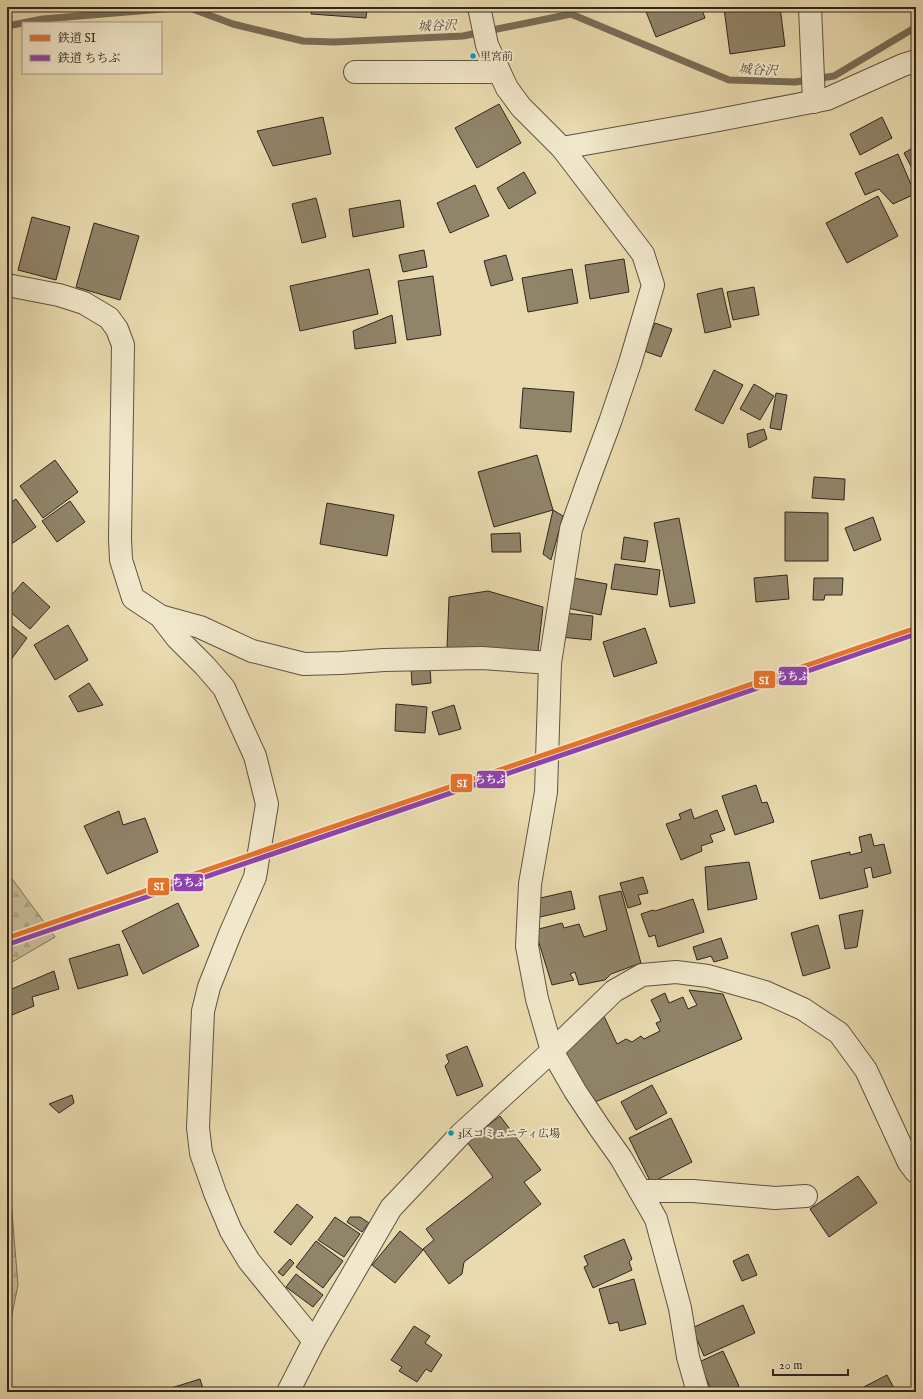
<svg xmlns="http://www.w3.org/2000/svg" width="923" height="1399" viewBox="0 0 923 1399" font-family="'IM FELL English','Noto Serif JP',serif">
	<defs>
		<pattern id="forest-firs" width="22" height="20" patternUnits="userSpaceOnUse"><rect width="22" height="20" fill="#c9bc96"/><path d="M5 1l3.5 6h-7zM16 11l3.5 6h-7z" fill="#ada181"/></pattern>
	</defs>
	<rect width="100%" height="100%" fill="#e9dbaf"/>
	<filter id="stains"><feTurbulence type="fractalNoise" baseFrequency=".005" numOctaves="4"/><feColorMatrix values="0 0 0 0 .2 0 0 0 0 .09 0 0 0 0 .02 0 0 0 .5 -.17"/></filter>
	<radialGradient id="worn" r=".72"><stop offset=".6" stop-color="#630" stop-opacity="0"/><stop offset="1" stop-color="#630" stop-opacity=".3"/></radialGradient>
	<g fill="url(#forest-firs)" stroke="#7c715a">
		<path d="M 7,872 L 55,937 L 7,965 Z"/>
		<path d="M 7,1152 L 18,1285 L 7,1339 Z"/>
	</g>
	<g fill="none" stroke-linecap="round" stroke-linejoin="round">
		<path stroke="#796d57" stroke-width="7" d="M 7,26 L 43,19 L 187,7 L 233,24 L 303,41 L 334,42 L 463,36 L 571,14 L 729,80 L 795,82 L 834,76 L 916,27"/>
	</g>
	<g fill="#908469" stroke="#2f261d">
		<path d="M 312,7 L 367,7 L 366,18 L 311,14 Z"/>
		<path d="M 651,7 L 701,7 L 705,18 L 656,37 L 645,9 Z"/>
		<path d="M 729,7 L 780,7 L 785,46 L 730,54 L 724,8 Z"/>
		<path d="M 499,104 L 521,143 L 477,168 L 455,128 Z"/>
		<path d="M 323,117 L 331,154 L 273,166 L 257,131 Z"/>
		<path d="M 882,117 L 892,138 L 860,155 L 850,134 Z"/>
		<path d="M 916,146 L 916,176 L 904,153 Z"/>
		<path d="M 898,154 L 915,194 L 893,204 L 879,189 L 865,195 L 855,173 Z"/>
		<path d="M 524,172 L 536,193 L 509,209 L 497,188 Z"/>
		<path d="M 475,185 L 489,216 L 450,233 L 437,203 Z"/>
		<path d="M 878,196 L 898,236 L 847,263 L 826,223 Z"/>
		<path d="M 316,198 L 326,237 L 302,243 L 292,204 Z"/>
		<path d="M 400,200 L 404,227 L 353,237 L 349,209 Z"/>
		<path d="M 32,217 L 70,227 L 56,280 L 18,270 Z"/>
		<path d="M 94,223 L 139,236 L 120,300 L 76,287 Z"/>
		<path d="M 424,250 L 427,267 L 403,272 L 399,255 Z"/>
		<path d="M 506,255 L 513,280 L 491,286 L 484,261 Z"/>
		<path d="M 624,259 L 629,292 L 590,299 L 585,265 Z"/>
		<path d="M 369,269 L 378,314 L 300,331 L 290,286 Z"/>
		<path d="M 572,269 L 578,303 L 528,312 L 522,278 Z"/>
		<path d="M 433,276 L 441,335 L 407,340 L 398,281 Z"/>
		<path d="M 754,287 L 759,315 L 733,320 L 727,292 Z"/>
		<path d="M 722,288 L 731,327 L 705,333 L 697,294 Z"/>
		<path d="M 392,315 L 396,343 L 355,349 L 353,331 Z"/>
		<path d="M 655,323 L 672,329 L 661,357 L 644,351 Z"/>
		<path d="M 714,370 L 743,385 L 723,424 L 695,410 Z"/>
		<path d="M 754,384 L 774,396 L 760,420 L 740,409 Z"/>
		<path d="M 523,388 L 574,392 L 571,432 L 520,428 Z"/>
		<path d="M 776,393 L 787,395 L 781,430 L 770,428 Z"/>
		<path d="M 764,429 L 767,439 L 749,448 L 747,434 Z"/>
		<path d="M 537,455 L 553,510 L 494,527 L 478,472 Z"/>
		<path d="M 55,460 L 78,492 L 43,518 L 20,486 Z"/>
		<path d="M 814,477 L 845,479 L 844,500 L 812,498 Z"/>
		<path d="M 16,499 L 36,527 L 7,547 L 7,505 Z"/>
		<path d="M 70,501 L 85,522 L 57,542 L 42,521 Z"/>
		<path d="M 327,503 L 394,515 L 387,556 L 320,544 Z"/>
		<path d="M 553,510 L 563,516 L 551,560 L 543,554 Z"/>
		<path d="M 785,512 L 828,513 L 828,561 L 785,561 Z"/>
		<path d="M 873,517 L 881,540 L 854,551 L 845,528 Z"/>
		<path d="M 679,518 L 695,603 L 670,607 L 654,523 Z"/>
		<path d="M 520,533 L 521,552 L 492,552 L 491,534 Z"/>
		<path d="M 624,537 L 648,541 L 645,562 L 621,559 Z"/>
		<path d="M 615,564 L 660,570 L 657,595 L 611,589 Z"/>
		<path d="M 787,575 L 789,599 L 756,602 L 754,578 Z"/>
		<path d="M 573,578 L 607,584 L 601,615 L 567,608 Z"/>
		<path d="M 814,578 L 843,578 L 842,595 L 825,595 L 824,600 L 813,600 Z"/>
		<path d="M 23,582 L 50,607 L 30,629 L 7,609 L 7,600 Z"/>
		<path d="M 488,591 L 543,607 L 538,651 L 447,648 L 449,597 Z"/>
		<path d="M 564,613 L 593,616 L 591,640 L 561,637 Z"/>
		<path d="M 68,625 L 88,660 L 55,680 L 34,645 Z"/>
		<path d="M 12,626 L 27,638 L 7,665 L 7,632 Z"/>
		<path d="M 645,628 L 657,663 L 614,677 L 603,642 Z"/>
		<path d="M 430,668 L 431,683 L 412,685 L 411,669 Z"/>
		<path d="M 89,683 L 103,705 L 78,712 L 69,696 Z"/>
		<path d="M 396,704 L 427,707 L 425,733 L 395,731 Z"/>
		<path d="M 454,705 L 461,729 L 439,735 L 432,712 Z"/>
		<path d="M 756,785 L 762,803 L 767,802 L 774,822 L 735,835 L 722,796 Z"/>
		<path d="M 691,809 L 694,819 L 717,810 L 725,830 L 710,835 L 713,842 L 701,846 L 702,851 L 681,860 L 666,824 L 681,819 L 679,814 Z"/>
		<path d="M 119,811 L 123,825 L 145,818 L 158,852 L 107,874 L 84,826 Z"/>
		<path d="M 871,834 L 874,846 L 884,844 L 891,873 L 873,878 L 871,867 L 864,869 L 868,887 L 820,899 L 811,861 L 850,852 L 850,855 L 862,852 L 859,837 Z"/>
		<path d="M 749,862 L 757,899 L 708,910 L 705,867 Z"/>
		<path d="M 643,877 L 648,893 L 638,895 L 641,904 L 628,908 L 620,883 Z"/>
		<path d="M 571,891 L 575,909 L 540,917 L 536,899 Z"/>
		<path d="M 621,891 L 641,963 L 611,974 L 605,980 L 579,985 L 575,972 L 570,974 L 574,980 L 552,985 L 535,930 L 562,923 L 564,928 L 579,924 L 584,937 L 607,930 L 599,896 Z"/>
		<path d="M 693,899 L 704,932 L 658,947 L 655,935 L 649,937 L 641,914 L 653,910 L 655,911 Z"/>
		<path d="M 178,903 L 199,946 L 143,974 L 122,931 Z"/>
		<path d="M 863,910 L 857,947 L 845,949 L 839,915 Z"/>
		<path d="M 818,925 L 830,968 L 803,976 L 791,933 Z"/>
		<path d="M 721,938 L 728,958 L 714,962 L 711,956 L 697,960 L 693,947 Z"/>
		<path d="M 119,944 L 128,975 L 78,989 L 69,959 Z"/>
		<path d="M 54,971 L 59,989 L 32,997 L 34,1006 L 7,1017 L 7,991 Z"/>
		<path d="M 689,990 L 723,994 L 742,1039 L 588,1105 L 564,1049 L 603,1014 L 617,1044 L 626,1039 L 632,1042 L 641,1036 L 644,1039 L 660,1031 L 656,1023 L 661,1021 L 651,1000 L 665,993 L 669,1003 L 683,997 L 688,1009 L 697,1005 Z"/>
		<path d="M 467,1046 L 483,1086 L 457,1096 L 445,1066 L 449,1062 L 446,1055 Z"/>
		<path d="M 652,1085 L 667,1113 L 636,1130 L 621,1102 Z"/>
		<path d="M 72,1095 L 74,1103 L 59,1113 L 49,1104 Z"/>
		<path d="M 500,1116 L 541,1170 L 524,1182 L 541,1204 L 464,1262 L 462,1274 L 449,1284 L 423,1249 L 434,1240 L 426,1229 L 493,1177 L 467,1142 Z"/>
		<path d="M 671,1118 L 692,1162 L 651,1183 L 629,1138 Z"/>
		<path d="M 858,1176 L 877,1203 L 829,1237 L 810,1209 Z"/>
		<path d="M 297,1204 L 313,1217 L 291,1245 L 274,1232 Z"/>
		<path d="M 335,1217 L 360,1234 L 344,1257 L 318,1240 Z"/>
		<path d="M 350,1217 L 360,1217 L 369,1223 L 362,1232 L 347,1222 Z"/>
		<path d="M 400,1231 L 423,1250 L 395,1283 L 372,1265 Z"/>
		<path d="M 624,1239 L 632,1259 L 629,1262 L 632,1270 L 593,1288 L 584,1267 L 588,1265 L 584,1256 Z"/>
		<path d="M 316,1241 L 343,1261 L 323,1288 L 296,1267 Z"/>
		<path d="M 748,1254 L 757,1275 L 742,1281 L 733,1261 Z"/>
		<path d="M 290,1259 L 294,1263 L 283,1276 L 278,1272 Z"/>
		<path d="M 296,1274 L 323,1295 L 313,1307 L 286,1287 Z"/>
		<path d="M 634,1279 L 646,1324 L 620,1331 L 618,1322 L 609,1324 L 599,1289 Z"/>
		<path d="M 743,1305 L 755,1333 L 704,1356 L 692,1328 Z"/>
		<path d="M 414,1326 L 430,1336 L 425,1343 L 442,1355 L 431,1372 L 426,1369 L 417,1382 L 399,1371 L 402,1367 L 391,1360 Z"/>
		<path d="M 723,1351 L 739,1386 L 726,1392 L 712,1392 L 699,1362 Z"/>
		<path d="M 887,1375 L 896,1392 L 854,1392 Z"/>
		<path d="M 200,1379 L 204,1392 L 169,1392 L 168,1389 Z"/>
	</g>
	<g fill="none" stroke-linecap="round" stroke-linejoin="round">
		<g stroke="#5e5342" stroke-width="24">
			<g id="street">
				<path d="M 479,7 L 487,45 L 507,88 L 521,107 L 562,148 L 643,254 L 653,285 L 630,363 L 610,422 L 588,481 L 571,529 L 550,663 L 546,792 L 530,884 L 527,946 L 537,999 L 552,1051 L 575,1091 L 599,1127 L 621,1158 L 656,1219 L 680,1308 L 688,1357 L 698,1392"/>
				<path d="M 810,7 L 814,102"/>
				<path d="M 355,72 L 499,72"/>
				<path d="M 562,148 L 703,123 L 827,99 L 903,65 L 916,61"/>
				<path d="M 7,285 L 59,295 L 84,303 L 109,318 L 117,329 L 123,345 L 120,539 L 121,560 L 133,598 L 160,616 L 177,638 L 205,666 L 224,688 L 255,756 L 267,804 L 255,877 L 230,934 L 209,987 L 203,1011 L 198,1128 L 201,1153 L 215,1193 L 231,1231 L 249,1261 L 314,1341"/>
				<path d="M 160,616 L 200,627 L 252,651 L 304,664 L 341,663 L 384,660 L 482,658 L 550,663"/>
				<path d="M 640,1191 L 693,1191 L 775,1198 L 806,1196"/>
				<path d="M 288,1392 L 314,1341 L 391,1208 L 461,1134 L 552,1051 L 614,991 L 642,975 L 676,972 L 708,976 L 765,992 L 803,1009 L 839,1033 L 866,1070 L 909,1163 L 916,1172"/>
			</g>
		</g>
		<use href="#street" stroke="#f1e8cb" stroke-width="22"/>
		<g stroke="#f1e8cb" stroke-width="8">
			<path id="rail-1" d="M 7,938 L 916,628"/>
		</g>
		<g stroke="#f1e8cb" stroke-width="8">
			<path id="rail-2" d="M 9,944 L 916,634"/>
		</g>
		<use href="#rail-1" stroke="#e4732c" stroke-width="5"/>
		<use href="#rail-2" stroke="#8e44ad" stroke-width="5"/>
	</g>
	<g fill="#059cbc" stroke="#f1e8cb" stroke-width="1.5">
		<circle cx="473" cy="56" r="3.5"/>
		<circle cx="451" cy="1133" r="3.5"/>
	</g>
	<g text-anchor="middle" stroke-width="4" stroke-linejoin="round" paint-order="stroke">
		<g font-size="11" fill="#2f261d" stroke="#f1e8cb" text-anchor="start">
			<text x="480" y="60">里宮前</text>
			<text x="458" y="1137">3区コミュニティ広場</text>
		</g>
		<g font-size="13" font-style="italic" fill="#544a3a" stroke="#f1e8cb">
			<text transform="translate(437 25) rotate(-2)" y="5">城谷沢</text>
			<text transform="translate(758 69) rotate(3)" y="5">城谷沢</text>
		</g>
	</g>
	<g stroke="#f1e8cb" stroke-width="1.5">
		<rect x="778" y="666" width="30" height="20" rx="4" fill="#8e44ad"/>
		<rect x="753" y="670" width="23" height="19" rx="4" fill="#e4732c"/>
		<rect x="476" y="770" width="30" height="19" rx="4" fill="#8e44ad"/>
		<rect x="450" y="773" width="23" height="20" rx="4" fill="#e4732c"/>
		<rect x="173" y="873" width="31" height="19" rx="4" fill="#8e44ad"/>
		<rect x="147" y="877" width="23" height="19" rx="4" fill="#e4732c"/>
	</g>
	<g font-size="11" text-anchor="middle" font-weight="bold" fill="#fff">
		<text x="793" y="680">ちちぶ</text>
		<text x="764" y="684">SI</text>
		<text x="491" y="783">ちちぶ</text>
		<text x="462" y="787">SI</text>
		<text x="189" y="886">ちちぶ</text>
		<text x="159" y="890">SI</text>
	</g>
	<rect width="923" height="1399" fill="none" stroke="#e9dbaf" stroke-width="24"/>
	<rect x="8" y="8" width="907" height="1383" fill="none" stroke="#2f261d" stroke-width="2"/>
	<rect x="12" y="12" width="899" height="1375" fill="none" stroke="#2f261d"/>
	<rect x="22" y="22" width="140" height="52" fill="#f1e8cb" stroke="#a39a85"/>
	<rect x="30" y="35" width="20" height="6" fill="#e4732c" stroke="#a39a85"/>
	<text x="58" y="42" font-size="12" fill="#2f261d">鉄道 SI</text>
	<rect x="30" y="55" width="20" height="6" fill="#8e44ad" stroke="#a39a85"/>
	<text x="58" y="62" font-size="12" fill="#2f261d">鉄道 ちちぶ</text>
	<path d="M773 1369v6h75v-6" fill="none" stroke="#2f261d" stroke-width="2"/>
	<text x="779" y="1369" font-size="12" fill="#2f261d" stroke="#f1e8cb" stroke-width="3" paint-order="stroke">20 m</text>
	<rect width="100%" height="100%" filter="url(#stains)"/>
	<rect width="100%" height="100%" fill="url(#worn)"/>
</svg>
